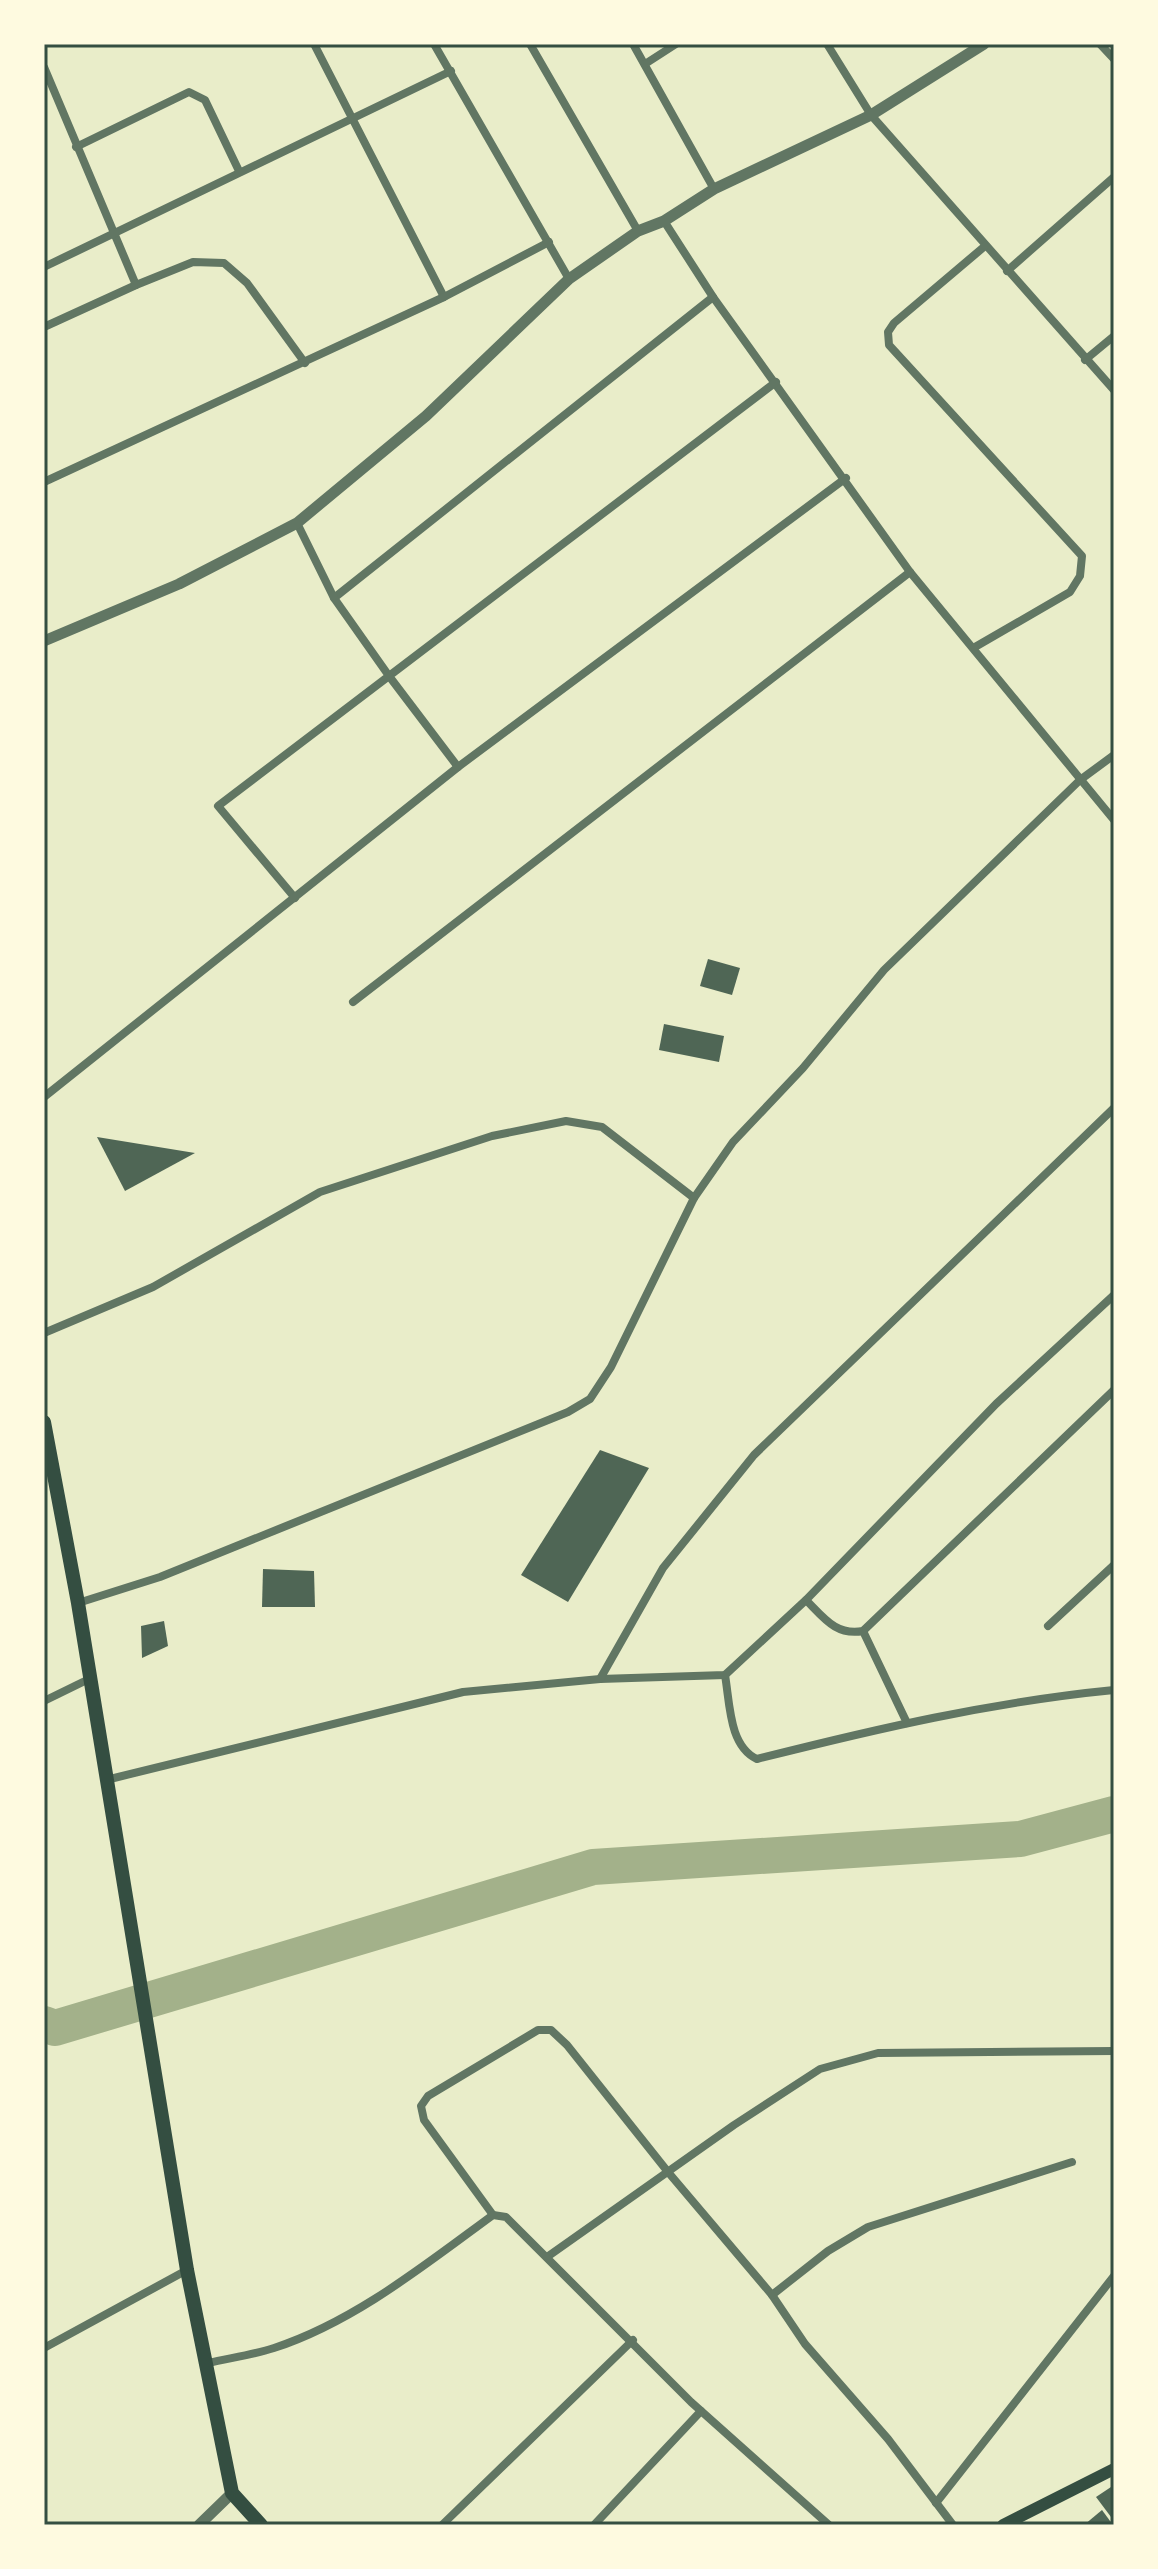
<svg xmlns="http://www.w3.org/2000/svg" width="1158" height="2569" viewBox="0 0 1158 2569" font-family="Cabin,sans-serif">
	<rect width="100%" height="100%" fill="#e9edc9"/>
	<g fill="none" stroke-linecap="round" stroke-linejoin="round">
		<path stroke="#a3b18a" stroke-width="36" d="M 44,2024 L 55,2028 L 593,1867 L 1020,1839 L 1114,1814"/>
	</g>
	<g fill="#4f6655">
		<path d="M 708,959 L 740,968 L 732,995 L 700,986 Z"/>
		<path d="M 664,1024 L 724,1036 L 719,1062 L 659,1050 Z"/>
		<path d="M 97,1137 L 195,1153 L 125,1191 Z"/>
		<path d="M 600,1450 L 649,1468 L 568,1602 L 521,1575 Z"/>
		<path d="M 263,1569 L 314,1571 L 315,1607 L 262,1607 Z"/>
		<path d="M 164,1621 L 168,1646 L 142,1658 L 141,1626 Z"/>
		<path d="M 1114,2485 L 1114,2521 L 1096,2497 Z"/>
		<path d="M 1102,2510 L 1113,2525 L 1084,2525 Z"/>
	</g>
	<g fill="none" stroke-linecap="round" stroke-linejoin="round">
		<g stroke="#617663" stroke-width="8">
			<path d="M 314,44 L 444,297"/>
			<path d="M 434,44 L 569,279"/>
			<path d="M 530,44 L 638,231"/>
			<path d="M 633,44 L 714,189"/>
			<path d="M 827,44 L 871,115 L 1114,390"/>
			<path d="M 1100,44 L 1114,59"/>
			<path d="M 645,64 L 676,44"/>
			<path d="M 44,67 L 136,285 L 193,262 L 224,263 L 247,283 L 305,363"/>
			<path d="M 76,147 L 189,92 L 205,100 L 239,171"/>
			<path d="M 664,221 L 713,297 L 910,572 L 1114,820"/>
			<path d="M 44,267 L 451,71"/>
			<path d="M 1007,271 L 1114,177"/>
			<path d="M 44,327 L 136,285"/>
			<path d="M 1085,360 L 1114,336"/>
			<path d="M 44,482 L 444,297 L 549,242"/>
			<path d="M 334,598 L 713,297"/>
			<path d="M 975,647 L 1070,592 L 1080,576 L 1082,556 L 889,345 L 888,332 L 894,323 L 985,246"/>
			<path d="M 458,767 L 389,676 L 776,382"/>
			<path d="M 295,898 L 218,806 L 389,676 L 334,598 L 297,523"/>
			<path d="M 353,1002 L 910,572"/>
			<path d="M 44,1097 L 458,767 L 846,478"/>
			<path d="M 44,1333 L 153,1287 L 320,1192 L 492,1136 L 566,1121 L 602,1127 L 694,1198"/>
			<path d="M 806,1600 C 824,1618 836,1636 863,1631 L 1114,1390"/>
			<path d="M 78,1603 L 160,1577 L 568,1412 L 590,1399 L 611,1367 L 694,1198 L 733,1142 L 803,1068 L 884,970 L 1080,780 L 1114,755"/>
			<path d="M 1048,1626 L 1114,1565"/>
			<path d="M 863,1631 L 907,1723"/>
			<path d="M 725,1675 C 730,1704 729,1746 757,1759 C 876,1729 991,1702 1114,1690"/>
			<path d="M 600,1679 L 725,1675 L 806,1600 L 996,1404 L 1114,1295"/>
			<path d="M 44,1701 L 89,1679"/>
			<path d="M 106,1780 L 463,1692 L 600,1679 L 663,1568 L 754,1455 L 1114,1108"/>
			<path d="M 493,2215 L 424,2120 L 421,2106 L 428,2096 L 538,2030 L 551,2030 L 567,2045 L 668,2172 L 772,2295 L 805,2344 L 888,2439 L 953,2525"/>
			<path d="M 547,2257 L 734,2125 L 820,2069 L 878,2053 L 1114,2051"/>
			<path d="M 772,2295 L 828,2251 L 868,2227 L 1072,2162"/>
			<path d="M 44,2348 L 187,2270"/>
			<path d="M 208,2363 C 229,2358 252,2355 274,2348 C 354,2322 426,2264 493,2215 L 506,2217 L 691,2402 L 829,2525"/>
			<path d="M 936,2503 L 1114,2276"/>
			<path d="M 442,2525 L 633,2340"/>
			<path d="M 594,2525 L 701,2411"/>
		</g>
		<g stroke="#617663" stroke-width="11">
			<path d="M 44,641 L 179,584 L 297,523 L 426,416 L 569,279 L 638,231 L 664,221 L 714,189 L 871,115 L 984,44"/>
			<path d="M 199,2525 L 232,2493"/>
		</g>
		<path stroke="#344e41" stroke-width="12" d="M 1003,2525 L 1114,2469"/>
		<path stroke="#344e41" stroke-width="14" d="M 44,1422 L 78,1603 L 187,2270 L 232,2493 L 261,2525"/>
	</g>
	<rect width="1158" height="2569" fill="none" stroke="#fefae0" stroke-width="92"/>
	<rect x="46" y="46" width="1066" height="2477" fill="none" stroke="#344e41" stroke-width="3"/>
</svg>
